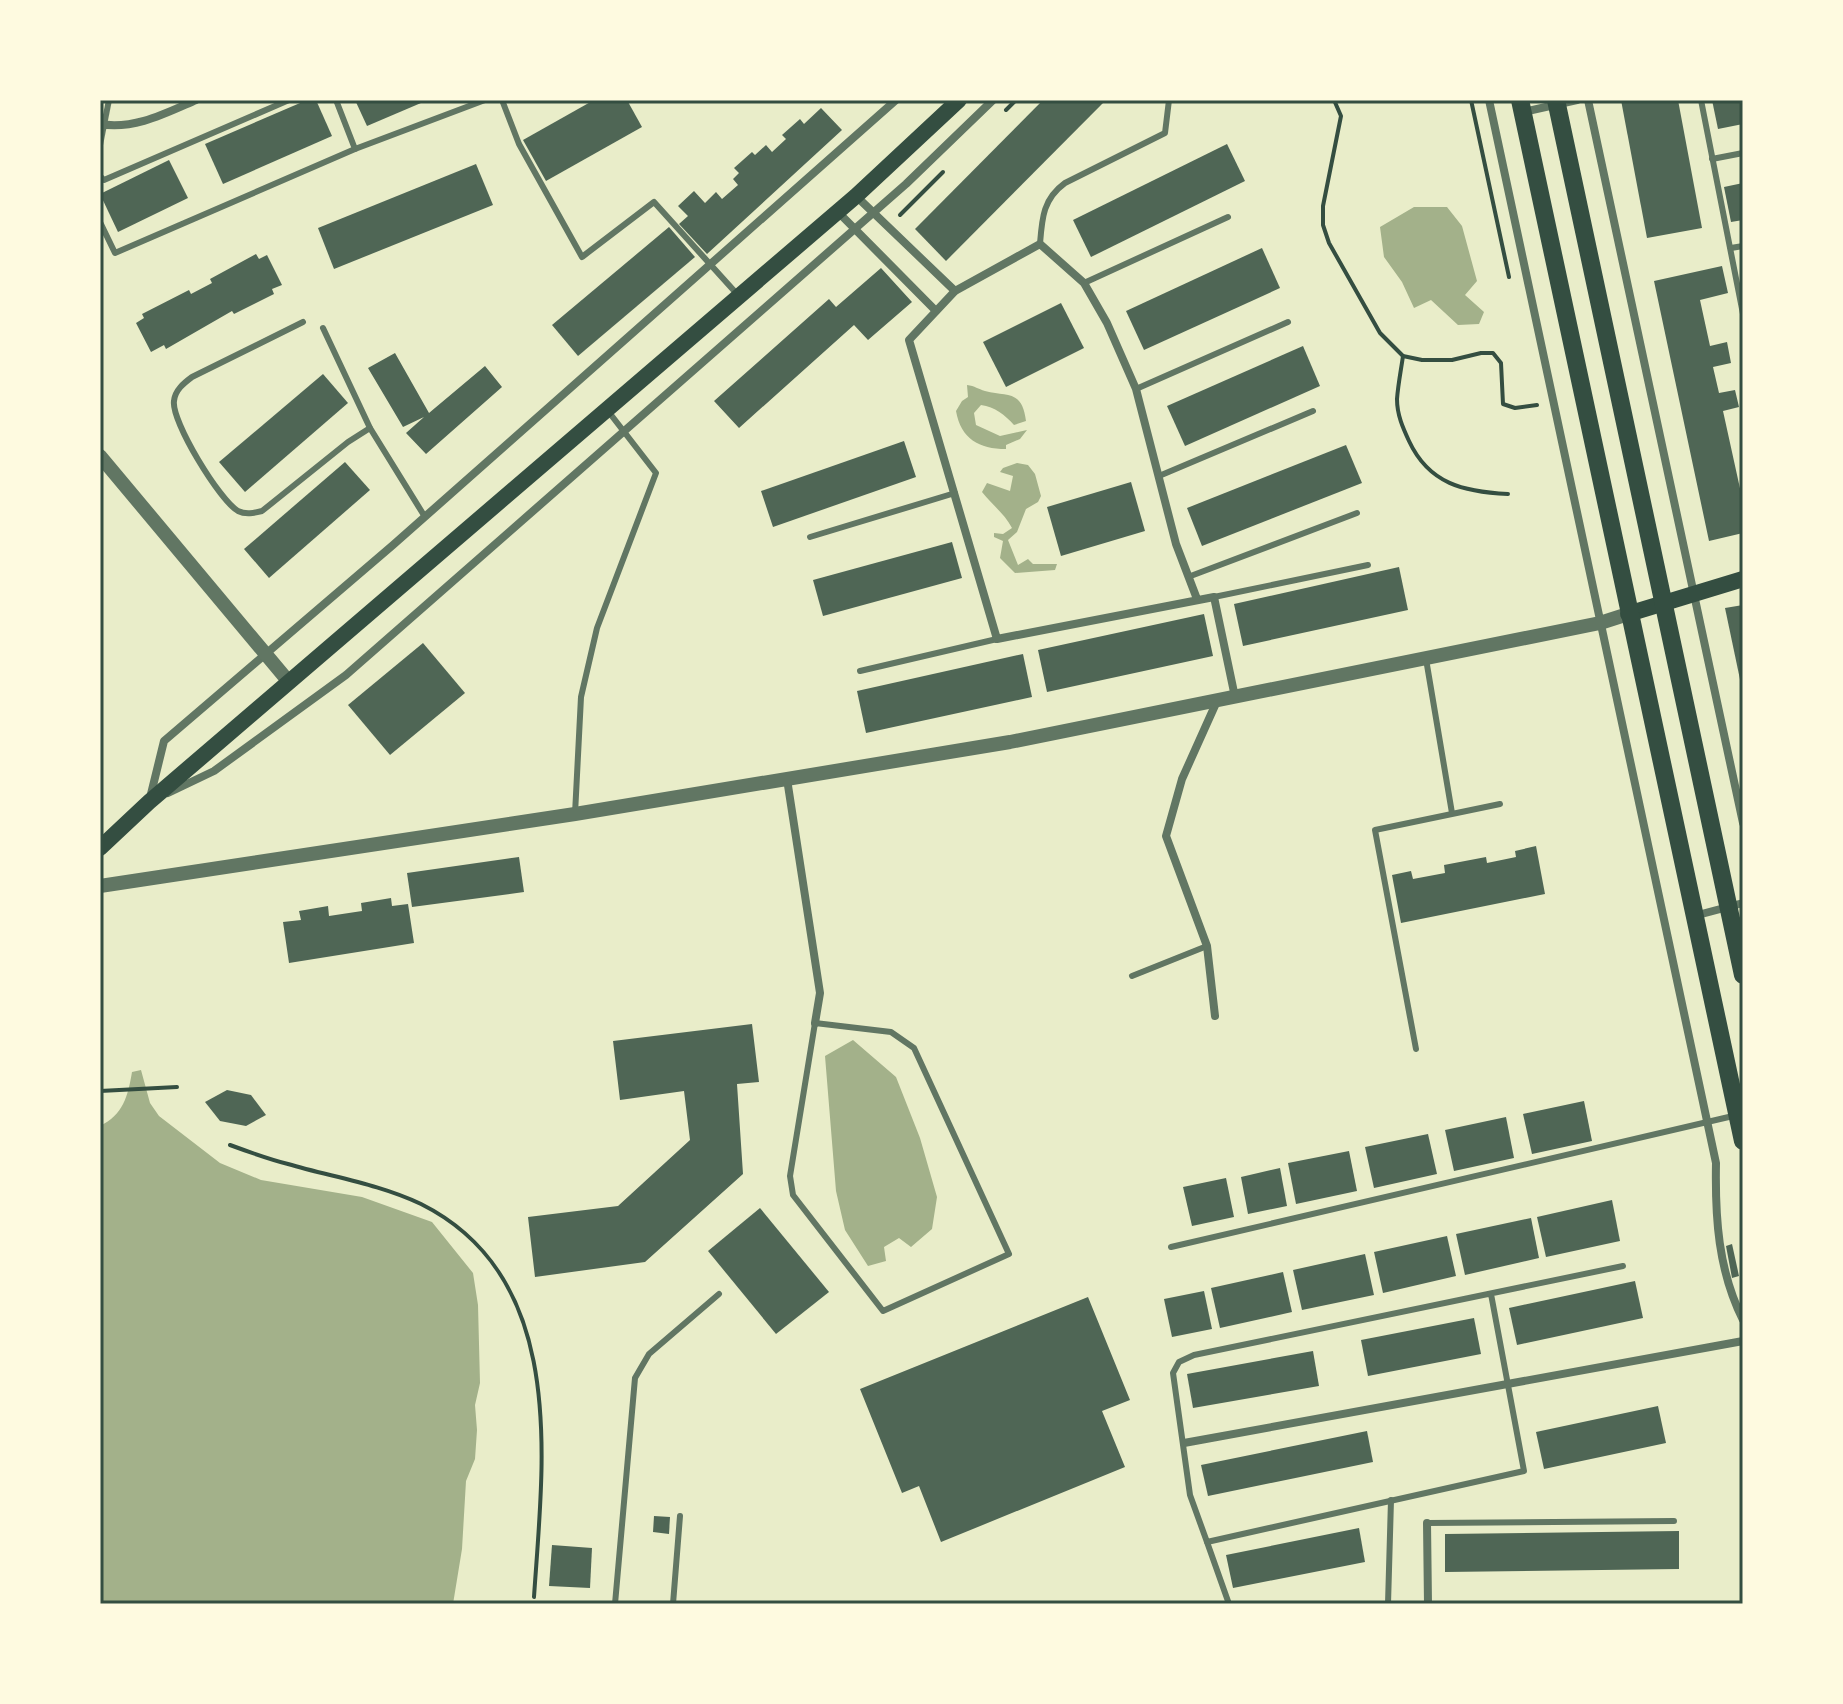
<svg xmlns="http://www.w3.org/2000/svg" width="1843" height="1704" viewBox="0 0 1843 1704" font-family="'Roboto Condensed',sans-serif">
	<rect width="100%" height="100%" fill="#e9edc9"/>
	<g fill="#a3b18a">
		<path d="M 1414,207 L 1447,207 L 1462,226 L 1477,281 L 1465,295 L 1484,312 L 1479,324 L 1458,325 L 1431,300 L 1414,308 L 1402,282 L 1384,257 L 1380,227 Z"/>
		<path d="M 967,385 C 975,386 978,389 985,391 C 1007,397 1022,389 1026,421 L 1014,425 C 1005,415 995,407 981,405 L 974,413 L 976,425 L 1000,436 L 1027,430 L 1020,439 L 1006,445 L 1006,449 C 979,449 961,439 956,411 L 962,401 L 968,397 Z"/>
		<path d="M 1017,463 L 1028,465 L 1035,474 L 1041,496 L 1038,502 L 1026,509 L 1017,532 L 1008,540 L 1018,565 L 1028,559 L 1033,564 L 1057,564 L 1055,570 L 1015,573 L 1000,558 L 1003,541 L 994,537 L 994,533 L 1003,534 L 1012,528 C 1004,513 993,506 982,492 L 987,483 L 1010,491 L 1013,476 L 1000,472 L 1003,468 Z"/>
		<path d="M 853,1040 L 896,1077 L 920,1138 L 937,1197 L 932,1229 L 911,1247 L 899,1238 L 884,1247 L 886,1261 L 868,1266 L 845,1230 L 836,1191 L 825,1056 Z"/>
		<path d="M 141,1070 L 150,1103 L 159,1116 L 220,1163 L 261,1180 L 362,1197 L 432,1222 L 473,1273 L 478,1305 L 480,1383 L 475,1405 L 477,1430 L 475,1459 L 466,1481 L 462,1549 L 453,1604 L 100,1604 L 100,1126 C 123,1115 128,1096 132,1072 Z"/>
	</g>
	<g fill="#4f6655">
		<path d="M 307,100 L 316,100 L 332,136 L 223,184 L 205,144 Z"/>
		<path d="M 355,100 L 428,100 L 367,126 Z"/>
		<path d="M 594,100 L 627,100 L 642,127 L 546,181 L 523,140 Z"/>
		<path d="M 1043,100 L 1106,100 L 946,261 L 915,229 Z"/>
		<path d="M 1621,100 L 1678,100 L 1702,228 L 1647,238 Z"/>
		<path d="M 1712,100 L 1743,100 L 1743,124 L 1718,129 Z"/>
		<path d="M 821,108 L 842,130 L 707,254 L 679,224 L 688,216 L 678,206 L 694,191 L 705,203 L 716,192 L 722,199 L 738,185 L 733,179 L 739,173 L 734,168 L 752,152 L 755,155 L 766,145 L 772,152 L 786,139 L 782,135 L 800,119 L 804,124 Z"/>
		<path d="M 1227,144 L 1245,181 L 1091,257 L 1073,220 Z"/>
		<path d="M 169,160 L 188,198 L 118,232 L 100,194 Z"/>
		<path d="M 476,164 L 493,205 L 334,269 L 318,228 Z"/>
		<path d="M 1743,183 L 1743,220 L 1731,222 L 1724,187 Z"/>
		<path d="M 669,227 L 695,257 L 578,356 L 552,325 Z"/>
		<path d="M 1262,248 L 1280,288 L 1144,350 L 1126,311 Z"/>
		<path d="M 256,254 L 259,259 L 267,255 L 282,285 L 272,289 L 274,294 L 234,314 L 232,311 L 166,349 L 164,345 L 151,352 L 136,323 L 144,318 L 142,314 L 189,290 L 191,294 L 212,283 L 210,279 Z"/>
		<path d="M 1722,266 L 1728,293 L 1700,300 L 1710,346 L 1727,342 L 1731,363 L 1713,367 L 1719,393 L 1735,390 L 1739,407 L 1723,411 L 1741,493 L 1743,493 L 1743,533 L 1709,541 L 1654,281 Z"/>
		<path d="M 881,268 L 912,302 L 868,340 L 854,325 L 739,428 L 714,401 L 829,299 L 836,307 Z"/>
		<path d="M 1061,303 L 1084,348 L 1006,387 L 983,342 Z"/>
		<path d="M 1303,346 L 1320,386 L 1185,446 L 1167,406 Z"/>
		<path d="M 395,353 L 429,413 L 485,366 L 502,387 L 426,454 L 406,433 L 424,417 L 403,427 L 368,368 Z"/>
		<path d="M 323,374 L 348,403 L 245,492 L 219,462 Z"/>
		<path d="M 904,441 L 916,477 L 773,527 L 761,491 Z"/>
		<path d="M 1346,445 L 1362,483 L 1202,546 L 1187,508 Z"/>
		<path d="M 345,462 L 370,490 L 269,578 L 244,549 Z"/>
		<path d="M 1131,482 L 1145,531 L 1061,556 L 1047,507 Z"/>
		<path d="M 952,542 L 962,578 L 823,616 L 813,580 Z"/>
		<path d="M 1399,567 L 1408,610 L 1243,646 L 1234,604 Z"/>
		<path d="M 1743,605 L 1743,689 L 1742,689 L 1725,608 Z"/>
		<path d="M 1204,614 L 1213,656 L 1047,692 L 1038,650 Z"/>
		<path d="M 423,643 L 465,693 L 390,755 L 348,705 Z"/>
		<path d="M 1023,654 L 1032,697 L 866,733 L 857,691 Z"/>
		<path d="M 1536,846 L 1545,894 L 1401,923 L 1392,875 L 1411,871 L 1413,879 L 1445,873 L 1444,865 L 1486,857 L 1487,863 L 1516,857 L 1515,851 Z"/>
		<path d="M 519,857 L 524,892 L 412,907 L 407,873 Z"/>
		<path d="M 391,898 L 392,906 L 408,904 L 414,943 L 289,963 L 283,922 L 301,920 L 299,911 L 328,906 L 329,916 L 362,911 L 361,903 Z"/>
		<path d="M 752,1024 L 759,1082 L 737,1084 L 743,1174 L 645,1262 L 535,1277 L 528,1217 L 618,1206 L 690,1140 L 684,1091 L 620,1100 L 613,1041 Z"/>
		<path d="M 227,1090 L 251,1095 L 266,1115 L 246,1126 L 220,1121 L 205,1102 Z"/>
		<path d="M 1584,1101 L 1592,1141 L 1532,1154 L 1523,1114 Z"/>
		<path d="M 1506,1117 L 1514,1158 L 1454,1171 L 1445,1130 Z"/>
		<path d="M 1428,1134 L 1437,1174 L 1374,1188 L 1365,1147 Z"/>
		<path d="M 1349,1151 L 1357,1191 L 1296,1204 L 1288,1163 Z"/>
		<path d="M 1280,1168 L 1287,1206 L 1248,1214 L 1241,1177 Z"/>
		<path d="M 1226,1178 L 1234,1217 L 1192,1226 L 1183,1187 Z"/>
		<path d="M 1612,1200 L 1620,1241 L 1546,1257 L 1537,1217 Z"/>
		<path d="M 760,1208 L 829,1292 L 776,1334 L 708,1251 Z"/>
		<path d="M 1531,1218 L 1539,1258 L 1465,1275 L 1456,1234 Z"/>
		<path d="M 1447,1236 L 1456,1276 L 1383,1293 L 1374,1252 Z"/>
		<path d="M 1732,1244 L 1739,1276 L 1732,1278 L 1726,1246 Z"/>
		<path d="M 1365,1254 L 1374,1295 L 1302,1310 L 1293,1270 Z"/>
		<path d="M 1283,1272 L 1292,1312 L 1220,1328 L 1211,1288 Z"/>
		<path d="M 1635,1281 L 1643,1318 L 1517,1345 L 1509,1308 Z"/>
		<path d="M 1204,1291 L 1212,1329 L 1172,1337 L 1164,1299 Z"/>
		<path d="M 1088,1297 L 1130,1400 L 1102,1411 L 1125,1467 L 941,1542 L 919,1486 L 902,1493 L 860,1389 Z"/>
		<path d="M 1474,1318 L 1481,1354 L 1368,1376 L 1361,1340 Z"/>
		<path d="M 1313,1351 L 1319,1386 L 1193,1408 L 1187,1374 Z"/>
		<path d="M 1658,1406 L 1666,1443 L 1544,1469 L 1536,1432 Z"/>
		<path d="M 1367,1431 L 1373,1462 L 1208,1496 L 1201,1465 Z"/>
		<path d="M 654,1516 L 670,1517 L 669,1534 L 653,1532 Z"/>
		<path d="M 1359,1528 L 1365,1562 L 1233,1588 L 1226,1555 Z"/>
		<path d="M 1679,1531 L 1679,1569 L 1445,1572 L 1445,1534 Z"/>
		<path d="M 552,1545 L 592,1548 L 590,1588 L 549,1586 Z"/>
	</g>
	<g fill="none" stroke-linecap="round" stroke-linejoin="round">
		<g stroke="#344e41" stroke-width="4">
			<path d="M 1334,100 L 1341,116 L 1323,206 L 1323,225 L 1329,243 L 1380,333 L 1403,356 L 1422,360 L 1452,360 L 1481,353 L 1493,353 L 1501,363 L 1503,404 L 1515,408 L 1537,405"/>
			<path d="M 1471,100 L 1509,277"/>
			<path d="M 1006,110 L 1016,100"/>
			<path d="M 900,215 L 943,172"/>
			<path d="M 1403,356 C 1401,370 1398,385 1397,399 C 1397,415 1403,428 1409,441 C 1429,484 1464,492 1508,494"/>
			<path d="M 100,1091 L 177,1087"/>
			<path d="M 230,1145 C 249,1152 268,1159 288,1164 C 332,1177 379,1184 421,1204 C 569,1278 543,1461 534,1597"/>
		</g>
		<g stroke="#617663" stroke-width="6">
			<path d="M 336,100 L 355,149"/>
			<path d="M 502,100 L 519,144 L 582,257 L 654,202 L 737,294"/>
			<path d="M 1701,100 L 1743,314"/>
			<path d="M 100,145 L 109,100"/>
			<path d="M 1712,159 L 1743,153"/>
			<path d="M 100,176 L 104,180 L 289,100"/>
			<path d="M 100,222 L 115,253 L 355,149 L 485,100"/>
			<path d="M 1040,244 C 1042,218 1043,199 1065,183 L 1165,133 L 1169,100"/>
			<path d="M 1731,248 L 1743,246"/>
			<path d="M 1084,283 L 1228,217"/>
			<path d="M 303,322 L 192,377 C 184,383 175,390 174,401 C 171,421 220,501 238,511 C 246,515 254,513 262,511 L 348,442 L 370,428"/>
			<path d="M 323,328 L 370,428 L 425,517"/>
			<path d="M 1136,389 L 1288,322"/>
			<path d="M 1159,476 L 1313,411"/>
			<path d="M 810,537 L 955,493"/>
			<path d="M 1188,577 L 1357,513"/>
			<path d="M 1214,597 L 1368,565"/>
			<path d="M 1426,659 L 1452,813"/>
			<path d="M 860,671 L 997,639"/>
			<path d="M 575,814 L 581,697 L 597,628 L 656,473 L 608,411"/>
			<path d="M 1132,976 L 1207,946"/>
			<path d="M 815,1023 L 891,1032 L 914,1048 L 1009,1254 L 883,1311 L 793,1195 L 790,1176 Z"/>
			<path d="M 1416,1049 L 1375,830 L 1500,804"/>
			<path d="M 1171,1247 L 1733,1116"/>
			<path d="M 1491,1294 L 1524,1471 L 1207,1542 L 1190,1495 L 1173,1373 L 1179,1362 L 1194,1355 L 1623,1266"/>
			<path d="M 1427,1523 L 1674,1521"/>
			<path d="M 1207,1542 L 1229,1604"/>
			<path d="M 615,1604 L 635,1378 L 649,1354 L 719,1294"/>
			<path d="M 673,1604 L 680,1516"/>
			<path d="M 1388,1604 L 1391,1500"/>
		</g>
		<g stroke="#617663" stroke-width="8">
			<path d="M 1489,100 L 1716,1163 C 1715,1217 1718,1270 1743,1320"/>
			<path d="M 1588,100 L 1743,823"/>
			<path d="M 1523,112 L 1577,100"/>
			<path d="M 100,124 C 134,130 166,113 196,100"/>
			<path d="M 856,196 L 955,291"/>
			<path d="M 838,212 L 936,311"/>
			<path d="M 1197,599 L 1176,544 L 1136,389 L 1107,323 L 1084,283 L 1040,244 L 955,291 L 909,340 L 997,639 L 1214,597 L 1235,697"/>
			<path d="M 787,779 L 820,993 L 815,1023"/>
			<path d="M 168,793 L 214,771 L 346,675 L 906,184 L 993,100"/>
			<path d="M 150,798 L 164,741 L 393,545 L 896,100"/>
			<path d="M 1694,916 L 1743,903"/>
			<path d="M 1215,1016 L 1207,946 L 1166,836 L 1182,779 L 1217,701"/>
			<path d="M 1184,1443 L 1743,1341"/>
			<path d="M 1427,1523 L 1428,1604"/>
		</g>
		<g stroke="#617663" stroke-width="14">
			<path d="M 100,456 L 289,682"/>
			<path d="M 100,886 L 575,814 L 1010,742 L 1600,623 L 1628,614"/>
		</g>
		<g stroke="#344e41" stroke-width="16">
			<path d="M 1628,614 L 1743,579"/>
			<path d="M 100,848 L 149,802 L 856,196 L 959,100"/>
		</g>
		<g stroke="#344e41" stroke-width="18">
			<path d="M 1520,100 L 1743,1141"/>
			<path d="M 1556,100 L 1743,975"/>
		</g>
	</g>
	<rect width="1843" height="1704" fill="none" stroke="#fefae0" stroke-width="204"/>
	<rect x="102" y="102" width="1639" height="1500" fill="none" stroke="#344e41" stroke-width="3"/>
</svg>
